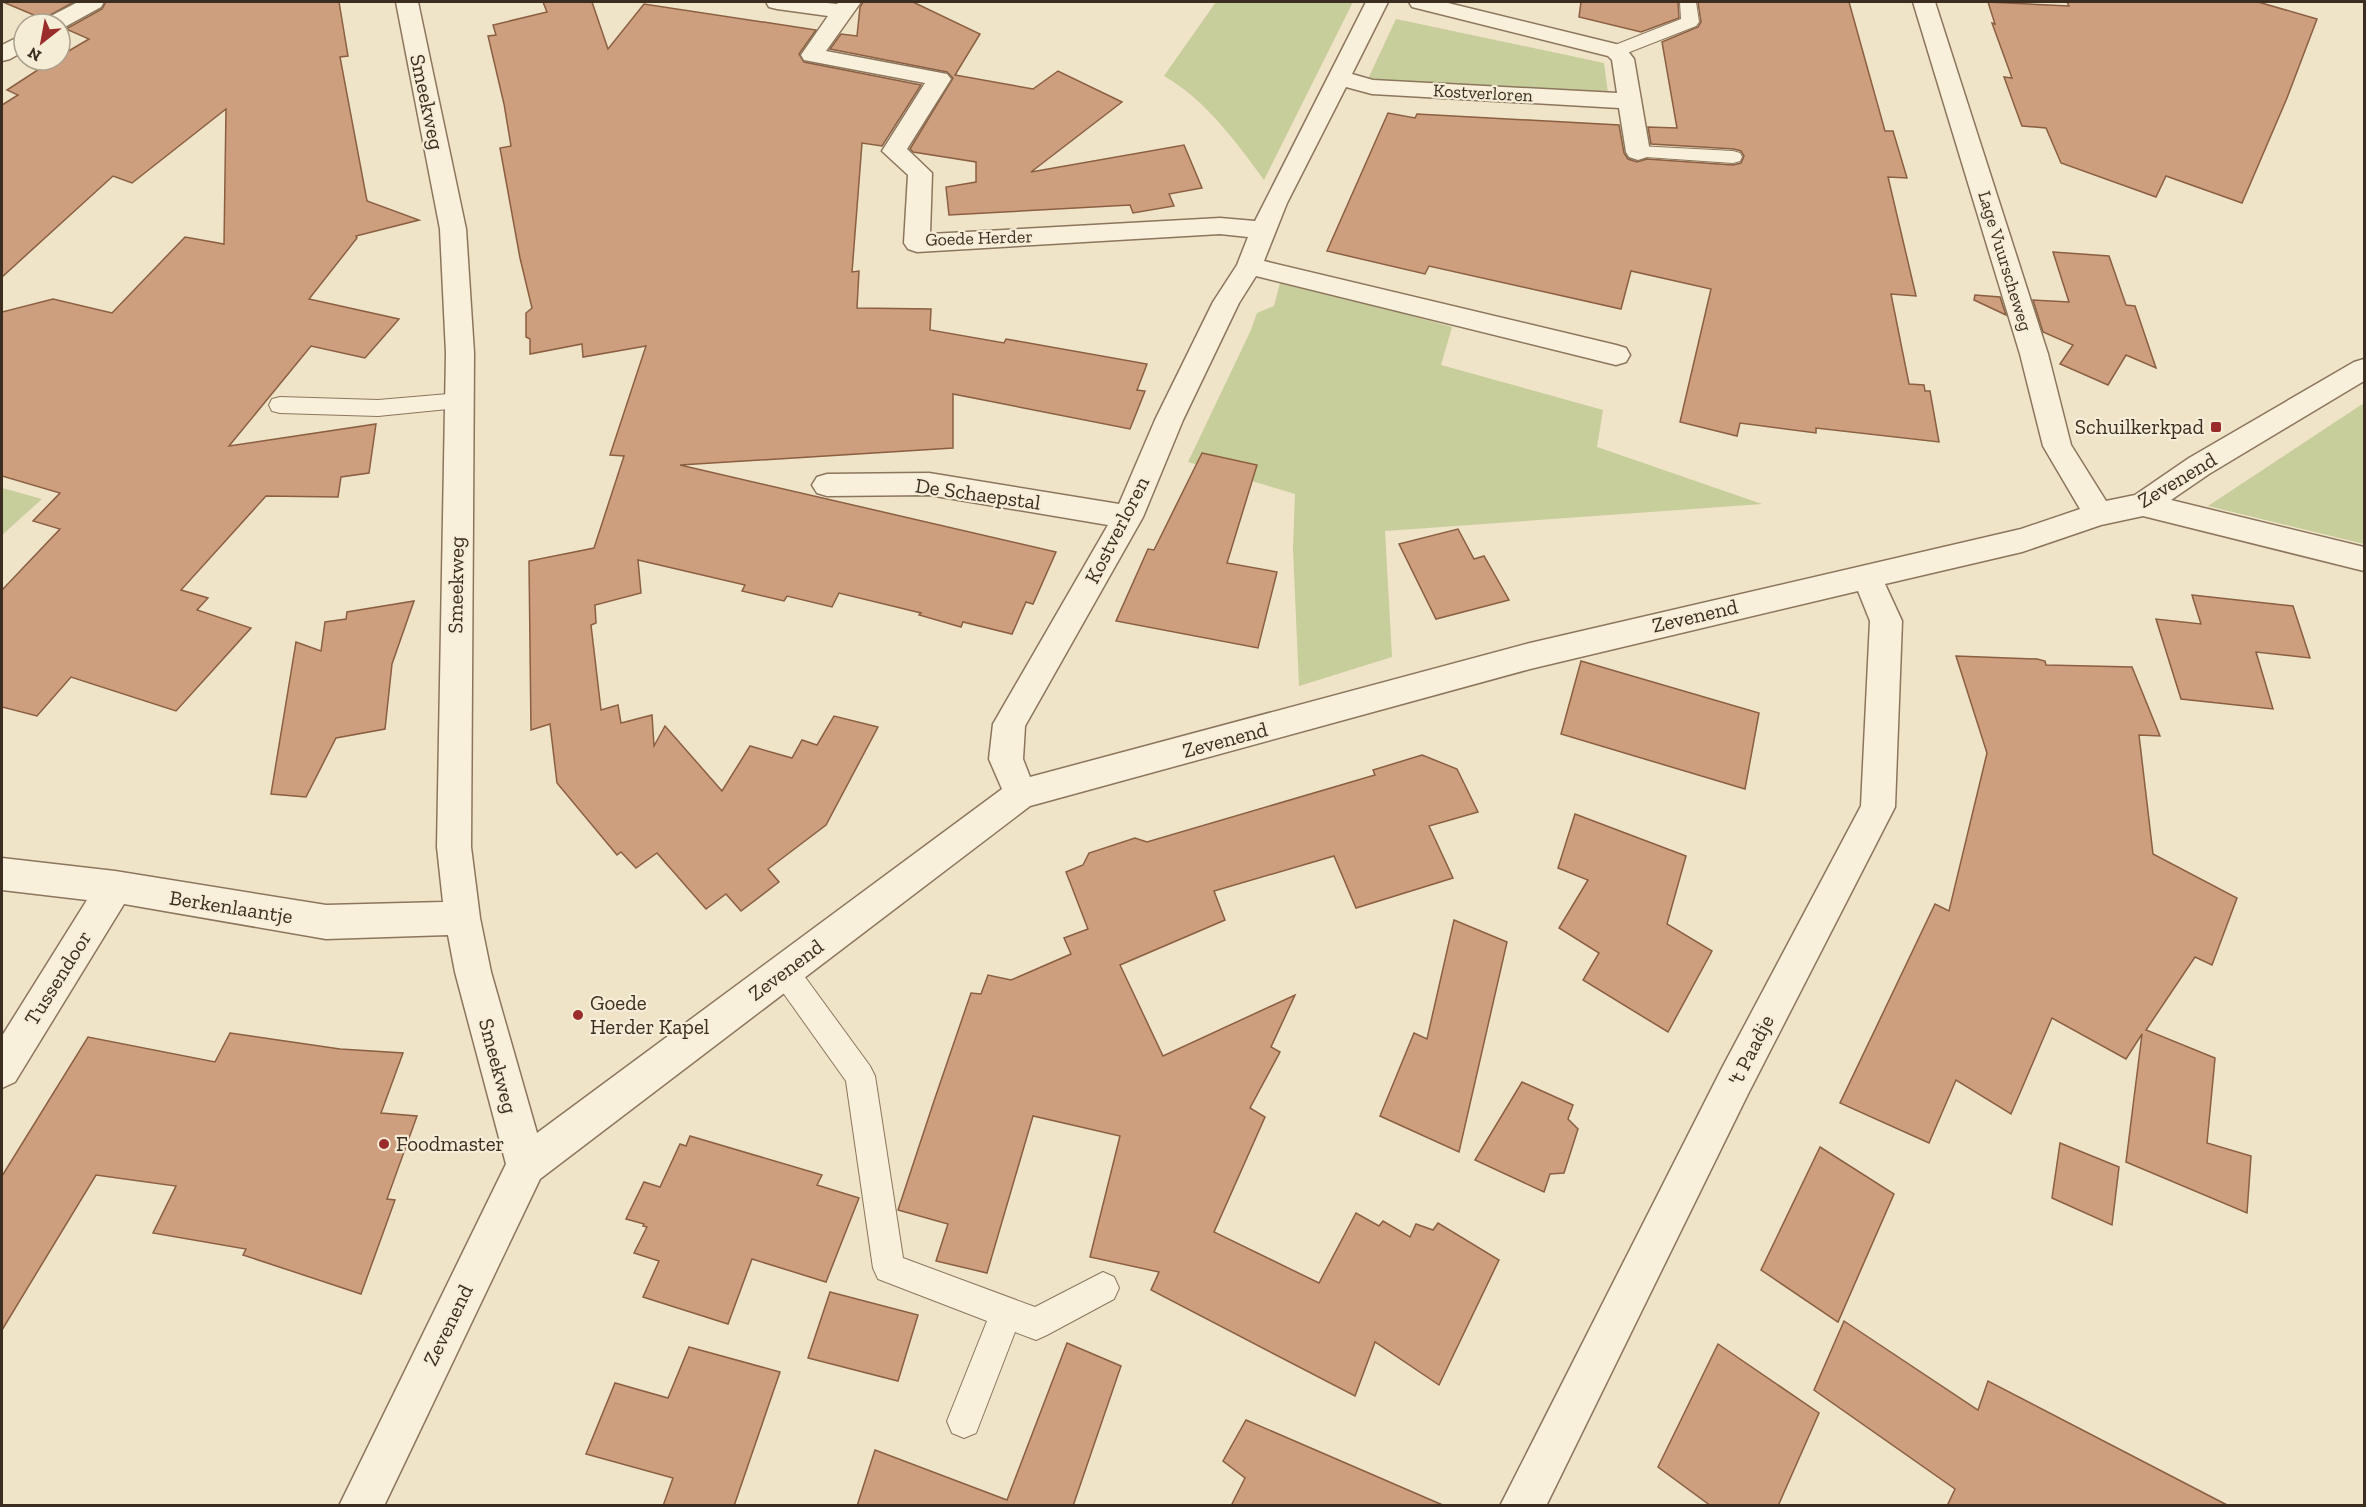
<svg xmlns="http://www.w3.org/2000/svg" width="2366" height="1507" viewBox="0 0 2366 1507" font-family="'Zilla Slab',serif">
	<rect width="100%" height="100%" fill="#efe3c8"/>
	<g fill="#c7cd9b">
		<path d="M 1216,2 L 1353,2 L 1264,180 C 1236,142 1206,100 1164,76 Z"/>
		<path d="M 1396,19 L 1604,63 L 1608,93 L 1374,82 L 1368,79 Z"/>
		<path d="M 1280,283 L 1341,296 L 1452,327 L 1441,365 L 1603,410 L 1597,447 L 1762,504 L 1385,531 L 1392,657 L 1299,686 L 1293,549 L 1295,494 L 1188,462 L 1251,330 L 1257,313 L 1274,306 Z"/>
		<path d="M 2364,403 L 2364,544 L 2208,506 Z"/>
		<path d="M 2,488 L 42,499 L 2,535 Z"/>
	</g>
	<g fill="#cd9f7e" stroke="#8a5f42" stroke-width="1.5">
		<path d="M 3,2 L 74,2 L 43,19 Z"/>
		<path d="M 106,2 L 339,2 L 348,56 L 340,57 L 367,201 L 419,220 L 356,236 L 357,238 L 309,299 L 399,319 L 365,358 L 311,346 L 229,446 L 376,424 L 369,473 L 341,477 L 338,497 L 266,496 L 181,590 L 208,598 L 197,610 L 251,628 L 176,711 L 71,677 L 37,716 L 2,707 L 2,590 L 60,529 L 33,521 L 60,493 L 2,476 L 2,312 L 53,299 L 112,313 L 185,237 L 224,244 L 226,109 L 132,183 L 113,176 L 2,277 L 2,105 L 18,95 L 7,90 L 53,60 L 60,60 L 60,56 L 89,39 L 66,29 L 102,9 Z"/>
		<path d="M 543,2 L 592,2 L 608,49 L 644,4 L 816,30 L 799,54 L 804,62 L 921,85 L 882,146 L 862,143 L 852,272 L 859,271 L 857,308 L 931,309 L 930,330 L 1004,343 L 1006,339 L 1147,364 L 1137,390 L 1145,391 L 1130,429 L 953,394 L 953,448 L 680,465 L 1056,552 L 1033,604 L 1026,602 L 1012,634 L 963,622 L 961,627 L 919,615 L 921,613 L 839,593 L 832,607 L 787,596 L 784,601 L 742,591 L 745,585 L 638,560 L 641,593 L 595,605 L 596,623 L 591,625 L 601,710 L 618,705 L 621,723 L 652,715 L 654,746 L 665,726 L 722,791 L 750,746 L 792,758 L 802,740 L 817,745 L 834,716 L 878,727 L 826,825 L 768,869 L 779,882 L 741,911 L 726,894 L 706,909 L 657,853 L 636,868 L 621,852 L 617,855 L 557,783 L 550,724 L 531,730 L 529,561 L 594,548 L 624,456 L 610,455 L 646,346 L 583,357 L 582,344 L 530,354 L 530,339 L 526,337 L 526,313 L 532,308 L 520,258 L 500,148 L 511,146 L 504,104 L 488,36 L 496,35 L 493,25 L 547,12 Z"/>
		<path d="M 863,2 L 913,2 L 980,34 L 955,75 L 1033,89 L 1058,71 L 1122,102 L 1031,172 L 1184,145 L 1202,188 L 1169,194 L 1174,206 L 1133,213 L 1130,205 L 949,215 L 946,187 L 976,182 L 976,162 L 913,152 L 910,149 L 953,78 L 947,72 L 830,49 L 841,34 L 857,36 L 860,7 Z"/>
		<path d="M 1581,2 L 1678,2 L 1679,18 L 1641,32 L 1579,17 Z"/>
		<path d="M 1698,2 L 1849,2 L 1885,131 L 1893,131 L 1907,178 L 1888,177 L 1916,296 L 1891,294 L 1909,384 L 1924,385 L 1925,391 L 1930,391 L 1939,442 L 1816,428 L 1816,433 L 1740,423 L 1737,436 L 1680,422 L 1711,289 L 1631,271 L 1621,309 L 1429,266 L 1425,274 L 1327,251 L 1388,113 L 1415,118 L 1417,114 L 1619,125 L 1624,153 L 1628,159 L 1637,162 L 1647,159 L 1733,165 L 1741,163 L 1744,156 L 1741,151 L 1734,149 L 1651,144 L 1648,127 L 1677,128 L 1662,42 L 1698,27 L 1701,22 Z"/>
		<path d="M 1988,2 L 2069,6 L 2067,2 L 2258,2 L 2317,19 L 2287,98 L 2242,203 L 2166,176 L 2156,197 L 2061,163 L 2046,128 L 2022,126 L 2020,121 L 2004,77 L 2012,78 L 1992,23 L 1995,24 Z"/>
		<path d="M 2053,252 L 2109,256 L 2126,305 L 2135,306 L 2156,368 L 2126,355 L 2108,385 L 2060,364 L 2073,345 L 2043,332 L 2033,300 L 2069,302 Z"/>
		<path d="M 1975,295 L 2000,297 L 2006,315 L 1974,300 Z"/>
		<path d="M 1202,453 L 1257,465 L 1227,563 L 1277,572 L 1258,648 L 1116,621 L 1148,549 L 1154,550 Z"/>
		<path d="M 1458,529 L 1474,559 L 1484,556 L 1509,600 L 1436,619 L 1399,544 Z"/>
		<path d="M 2192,595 L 2293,606 L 2310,658 L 2256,652 L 2273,709 L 2181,699 L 2156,619 L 2201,624 Z"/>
		<path d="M 414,601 L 392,664 L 385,729 L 336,738 L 306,797 L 271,794 L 296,642 L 321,651 L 325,622 L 346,619 L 347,612 Z"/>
		<path d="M 1956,656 L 2037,659 L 2045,661 L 2046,665 L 2132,667 L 2160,736 L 2139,735 L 2153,854 L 2237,898 L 2212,965 L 2195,957 L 2146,1030 L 2215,1058 L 2207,1143 L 2251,1156 L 2247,1213 L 2126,1162 L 2142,1034 L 2126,1059 L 2052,1018 L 2011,1114 L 1956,1080 L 1929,1143 L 1840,1103 L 1935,904 L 1949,911 L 1987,753 Z"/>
		<path d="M 1581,661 L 1759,713 L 1745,789 L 1561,734 Z"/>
		<path d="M 1422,755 L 1457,769 L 1478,812 L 1429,826 L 1453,878 L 1356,908 L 1334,856 L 1214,891 L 1225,920 L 1120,965 L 1163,1056 L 1295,995 L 1271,1047 L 1280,1052 L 1250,1108 L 1265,1117 L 1214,1232 L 1319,1283 L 1356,1213 L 1379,1226 L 1383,1221 L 1410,1237 L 1416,1224 L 1433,1230 L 1438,1223 L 1499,1260 L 1439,1385 L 1375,1342 L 1355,1396 L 1151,1290 L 1159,1272 L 1090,1257 L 1120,1136 L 1033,1116 L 987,1273 L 936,1261 L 948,1224 L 898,1210 L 934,1101 L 971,993 L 981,994 L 988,975 L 1011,980 L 1071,954 L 1064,938 L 1088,929 L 1066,872 L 1083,865 L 1089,853 L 1135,838 L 1147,842 L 1375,775 L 1373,770 Z"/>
		<path d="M 1575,814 L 1686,856 L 1667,924 L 1712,951 L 1668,1032 L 1583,980 L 1599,953 L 1559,928 L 1588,880 L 1558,868 Z"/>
		<path d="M 1454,920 L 1507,942 L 1459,1152 L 1380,1116 L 1414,1033 L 1427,1039 Z"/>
		<path d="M 230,1033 L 340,1049 L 403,1053 L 381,1113 L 417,1116 L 387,1199 L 395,1200 L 361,1294 L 243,1255 L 246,1249 L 153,1233 L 176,1186 L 96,1175 L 2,1330 L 2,1176 L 88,1037 L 215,1062 Z"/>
		<path d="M 1522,1082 L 1573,1105 L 1568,1119 L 1578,1129 L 1564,1173 L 1550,1174 L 1544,1192 L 1475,1160 Z"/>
		<path d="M 690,1136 L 822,1175 L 817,1185 L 859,1198 L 826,1282 L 752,1259 L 728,1324 L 643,1297 L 659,1261 L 634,1253 L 647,1227 L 643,1226 L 644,1224 L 626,1219 L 644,1182 L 660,1187 L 680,1144 L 686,1146 Z"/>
		<path d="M 2060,1143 L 2119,1167 L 2112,1225 L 2052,1198 Z"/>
		<path d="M 1820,1147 L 1894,1194 L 1838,1322 L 1761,1270 Z"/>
		<path d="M 830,1292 L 918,1315 L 898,1381 L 808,1358 Z"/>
		<path d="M 1844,1321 L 1978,1410 L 1988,1381 L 2229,1506 L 1947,1506 L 1955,1489 L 1814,1390 Z"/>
		<path d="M 1067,1343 L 1121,1366 L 1073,1506 L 857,1506 L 875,1450 L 1007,1500 Z"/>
		<path d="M 1718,1344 L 1819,1413 L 1778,1506 L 1711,1506 L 1658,1467 Z"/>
		<path d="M 689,1347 L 780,1372 L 734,1506 L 663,1506 L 673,1478 L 586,1454 L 615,1383 L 668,1398 Z"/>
		<path d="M 1246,1420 L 1445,1506 L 1231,1506 L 1245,1478 L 1223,1461 Z"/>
	</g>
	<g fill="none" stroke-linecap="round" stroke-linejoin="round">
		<g stroke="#8b765d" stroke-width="2">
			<g id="service">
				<path d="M 1680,2 L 1696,2 L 1699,22 L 1696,26 L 1622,55 L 1610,55 L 1607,51 L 1610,47 L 1681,19 Z"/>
				<path d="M 1638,146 L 1733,151 L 1740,153 L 1742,157 L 1740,161 L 1733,163 L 1631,156 L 1629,152 L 1631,148 Z"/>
				<path d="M 460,393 L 468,395 L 471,401 L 468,407 L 378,416 L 280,413 L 272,411 L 269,405 L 272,399 L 280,397 L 378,400 Z"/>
				<path d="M 784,958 L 794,962 L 870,1066 L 875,1076 L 903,1258 L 1035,1307 L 1103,1272 L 1114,1277 L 1119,1288 L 1114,1299 L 1047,1335 L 1036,1340 L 1015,1332 L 976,1433 L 964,1438 L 952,1433 L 947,1421 L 987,1321 L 878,1279 L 873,1268 L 846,1081 L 774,980 L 770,971 L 774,962 Z"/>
			</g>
		</g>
		<g stroke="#8b765d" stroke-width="3">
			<g id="minor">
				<path d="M 78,2 L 104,2 L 101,7 L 61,29 L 60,24 L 42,24 L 45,19 Z"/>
				<path d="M 396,2 L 418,2 L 466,229 L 474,353 L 471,847 L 480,918 L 491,972 L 537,1133 L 1002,789 L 989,759 L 993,724 L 1108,525 L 929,495 L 827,496 L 817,493 L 812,485 L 817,477 L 827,474 L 929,473 L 1119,504 L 1155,420 L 1213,302 L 1237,265 L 1248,237 L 1220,234 L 917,252 L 908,249 L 904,243 L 908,175 L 882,151 L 925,83 L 804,60 L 801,55 L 828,16 L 777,9 L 769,7 L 766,2 L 817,2 L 837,4 L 839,2 L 861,2 L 826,51 L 947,74 L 951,79 L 907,149 L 932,173 L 930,234 L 1220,218 L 1255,221 L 1366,2 L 1388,2 L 1352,74 L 1373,80 L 1617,93 L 1612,60 L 1608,56 L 1412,7 L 1409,2 L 1444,2 L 1624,46 L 1634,59 L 1650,152 L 1647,157 L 1638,160 L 1629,157 L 1626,152 L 1619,108 L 1372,94 L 1346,87 L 1287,203 L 1264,261 L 1616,345 L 1626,348 L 1630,355 L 1626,362 L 1616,365 L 1256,276 L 1239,303 L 1183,420 L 1143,517 L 1025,726 L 1023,759 L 1030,777 L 1530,643 L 2021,529 L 2080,509 L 2043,446 L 2020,354 L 1913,2 L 1935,2 L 2048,354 L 2071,445 L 2106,501 L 2135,495 L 2189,458 L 2354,362 L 2364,359 L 2364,381 L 2209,474 L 2171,500 L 2364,547 L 2364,571 L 2143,516 L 2101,525 L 2022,552 L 1885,584 L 1902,621 L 1895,807 L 1748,1094 L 1546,1506 L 1500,1506 L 1722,1068 L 1861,806 L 1870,621 L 1858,591 L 1530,669 L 1030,806 L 540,1179 L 384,1506 L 339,1506 L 506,1164 L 455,972 L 448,935 L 326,939 L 124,904 L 15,1082 L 2,1088 L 2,1036 L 87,900 L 2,890 L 2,858 L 115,871 L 326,905 L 443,902 L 437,847 L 446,353 L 440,229 Z"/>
				<path d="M 24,34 L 24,51 L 10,59 L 2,61 L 2,45 Z"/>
			</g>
		</g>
		<use href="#service" fill="#f9f0db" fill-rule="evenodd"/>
		<use href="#minor" fill="#f9f0db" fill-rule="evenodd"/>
	</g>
	<g fill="#9a2d2c" stroke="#f6edd7" stroke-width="2">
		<rect x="2210" y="421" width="12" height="12" rx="3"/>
		<circle cx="578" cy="1015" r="6"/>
		<circle cx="384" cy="1144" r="6"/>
	</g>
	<g text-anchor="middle" stroke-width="4.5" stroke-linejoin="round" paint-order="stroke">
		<g font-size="18" fill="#3b2e20" stroke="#f6edd7">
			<text transform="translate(1483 93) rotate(3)" y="6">Kostverloren</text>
			<text transform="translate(979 238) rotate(-2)" y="6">Goede Herder</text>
			<text transform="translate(2005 261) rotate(73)" y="6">Lage Vuurscheweg</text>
		</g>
		<g font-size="21" fill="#3b2e20" stroke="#f6edd7">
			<text transform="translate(427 102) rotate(78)" y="7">Smeekweg</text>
			<text transform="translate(2177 480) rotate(-31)" y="7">Zevenend</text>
			<text transform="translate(978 494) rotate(8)" y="7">De Schaepstal</text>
			<text transform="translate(1117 530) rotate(-63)" y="7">Kostverloren</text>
			<text transform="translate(456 585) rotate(-89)" y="7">Smeekweg</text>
			<text transform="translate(1695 616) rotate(-13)" y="7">Zevenend</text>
			<text transform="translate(1225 740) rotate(-15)" y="7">Zevenend</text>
			<text transform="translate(231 907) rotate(9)" y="7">Berkenlaantje</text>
			<text transform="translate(786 970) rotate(-37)" y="7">Zevenend</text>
			<text transform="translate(58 978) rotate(-58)" y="7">Tussendoor</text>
			<text transform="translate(1751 1050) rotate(-63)" y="7">'t Paadje</text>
			<text transform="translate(498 1066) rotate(75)" y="7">Smeekweg</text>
			<text transform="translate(448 1325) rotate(-64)" y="7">Zevenend</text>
		</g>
		<g font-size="21" fill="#3b2e20" stroke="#f6edd7" text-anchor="start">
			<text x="2204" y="434" text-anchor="end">Schuilkerkpad</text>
			<text x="590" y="1010">Goede<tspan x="590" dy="24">Herder Kapel</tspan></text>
			<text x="396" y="1151">Foodmaster</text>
		</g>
	</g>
	<rect width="2366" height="1507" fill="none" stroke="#3b2e20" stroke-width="6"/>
	<g transform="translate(42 42) rotate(211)"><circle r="28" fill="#f6edd7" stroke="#aba18e" stroke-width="1.5"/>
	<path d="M0-4.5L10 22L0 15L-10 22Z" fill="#9a2d2c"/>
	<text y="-9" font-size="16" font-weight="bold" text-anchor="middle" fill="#3b2e20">N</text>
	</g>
</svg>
